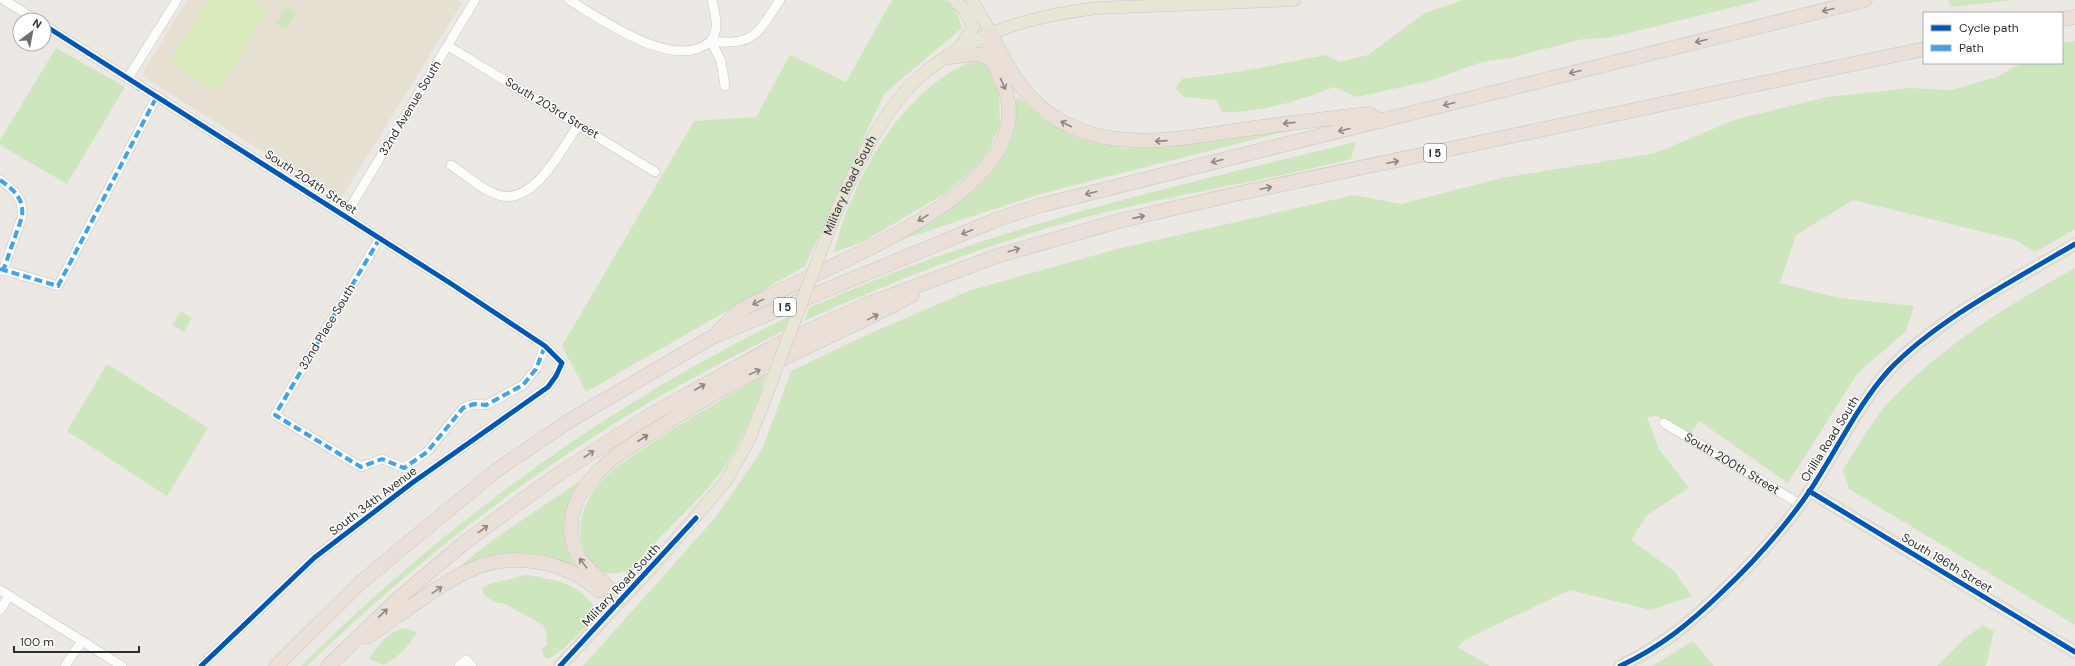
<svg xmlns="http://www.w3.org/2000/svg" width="2075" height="666" viewBox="0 0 2075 666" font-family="'DM Sans',sans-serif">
	<rect width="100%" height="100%" fill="#ece8e4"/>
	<path fill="#e6e0d3" d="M 187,0 L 457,0 L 462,3 L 344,194 L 340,197 L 333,195 L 148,80 L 143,76 L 144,70 Z"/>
	<g fill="#cee6be">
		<path d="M 892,0 L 944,0 L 955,7 L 962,28 L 884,94 L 805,266 L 586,392 L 562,346 L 694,121 L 756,117 L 790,55 L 846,82 Z"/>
		<path d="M 1463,0 L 1762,0 L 1608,38 L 1583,39 L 1510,58 L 1482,62 L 1429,81 L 1357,97 L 1334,87 C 1298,101 1260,113 1222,112 L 1217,100 L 1184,97 L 1175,89 L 1182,79 L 1238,72 L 1326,55 L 1340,62 L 1368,55 L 1425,13 Z"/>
		<path d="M 1950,0 L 2012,0 L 1951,7 L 1948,1 Z"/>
		<path d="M 286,7 L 296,13 L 286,30 L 276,24 Z"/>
		<path d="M 2075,41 L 2075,229 L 2035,252 L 2016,240 L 1853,200 L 1796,235 L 1780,283 L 1839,298 L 1914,306 L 1906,331 L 1857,374 L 1788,483 L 1699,421 L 1690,435 L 1657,416 L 1647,417 L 1659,449 L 1689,488 L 1647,515 L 1631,540 L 1674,571 L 1692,596 L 1651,610 L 1570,590 L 1466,639 L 1458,647 L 1490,666 L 583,666 L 715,518 L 762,450 L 791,371 L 871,333 L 968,291 L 1117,249 L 1354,195 L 1401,204 L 1502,178 L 1655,153 L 1737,119 L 1827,97 L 1910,88 L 1951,90 L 1997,77 L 2022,63 L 2062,63 L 2062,43 Z"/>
		<path d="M 56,48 L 125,87 L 67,184 L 0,145 L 0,140 Z"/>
		<path d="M 976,60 L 987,66 L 995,80 L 999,94 L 1000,125 L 987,153 L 975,168 L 944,194 L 863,242 L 834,252 C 852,179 902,87 976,60 Z"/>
		<path d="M 1018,97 L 1044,120 L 1079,139 L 1126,149 L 1295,129 L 1040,194 L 876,248 L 971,192 L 992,171 L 1010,143 L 1015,100 Z"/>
		<path d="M 1356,142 L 1351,159 C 1261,182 1169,195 1079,219 C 985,245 893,281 804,321 L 809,308 C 983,229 1170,187 1356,142 Z"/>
		<path d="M 2075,268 L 2075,625 L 1849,489 L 1843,470 C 1856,450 1873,419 1889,402 C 1941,347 2009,304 2075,268 Z"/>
		<path d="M 181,311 L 192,318 L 184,332 L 172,325 Z"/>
		<path d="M 790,316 L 785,330 C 718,364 652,398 590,439 C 488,505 394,582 307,666 L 301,666 C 444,524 608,404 790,316 Z"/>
		<path d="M 107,364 L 208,428 L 167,496 L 67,431 Z"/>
		<path d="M 766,374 C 755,411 739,451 714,481 C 689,512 656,536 634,570 C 609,574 601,580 586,554 C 572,529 585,496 605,477 C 621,462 641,450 659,438 C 694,415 730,395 766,374 Z"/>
		<path d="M 590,474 L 566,541 L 570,557 L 580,573 L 484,560 L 458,568 L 490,542 Z"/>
		<path d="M 526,575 C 554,580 575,581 593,605 L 587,625 L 564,648 L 549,659 L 544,657 L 542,649 L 547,644 L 546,632 L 543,625 L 505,604 L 494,602 L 484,595 L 482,588 L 489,584 Z"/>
		<path d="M 1983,625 L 1994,631 L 1986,666 L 1937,666 L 1965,638 Z"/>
		<path d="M 404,628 L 417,632 C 408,647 399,657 383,665 L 369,659 C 378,645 387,632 404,628 Z"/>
		<path d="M 1693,641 L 1714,666 L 1652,666 Z"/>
	</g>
	<path fill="#d9eabb" d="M 207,0 L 251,0 L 267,10 L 218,92 L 170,63 Z"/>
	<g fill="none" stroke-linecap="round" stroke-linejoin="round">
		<g stroke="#c5c4c5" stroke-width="10">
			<g id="minor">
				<path d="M 4,0 L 36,20"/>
				<path d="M 569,0 C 601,19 675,73 711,41 L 721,61 L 725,86"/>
				<path d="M 712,0 C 715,15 720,28 711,41 C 755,47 758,32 780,0"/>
				<path d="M 44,25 L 450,283 L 545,346 L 562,363 L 556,376 L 548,387 L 412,483 L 314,558 L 201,666"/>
				<path d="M 448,46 L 655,172"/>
				<path d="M 128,78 L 177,0"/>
				<path d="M 451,165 C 466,175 484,192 502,196 C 536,202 562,148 579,124"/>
				<path d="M 0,180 C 14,190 24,198 22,217 L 3,271"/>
				<path d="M 345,216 L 475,0"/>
				<path d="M 380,238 L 275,415 L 361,467 L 382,459 L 404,468 L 427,452 L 463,408 L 474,404 L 486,405 L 523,385 L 536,369 L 545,346"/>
				<path d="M 0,269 L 58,286 L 157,96"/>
				<path id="s1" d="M 1664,423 L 1800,504"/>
				<path d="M 0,590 L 122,666"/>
				<path d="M 0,610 L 9,596"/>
				<path d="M 65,666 L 82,641"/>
				<path d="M 459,666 L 466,660 L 472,666"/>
			</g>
		</g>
		<g stroke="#c6c5c4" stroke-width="13">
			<g id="major">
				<path d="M 954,0 L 964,9 L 973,27 L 961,46"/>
				<path d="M 972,0 L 991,33"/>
				<path id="s2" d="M 826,238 C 845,187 881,108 924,73 C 974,32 1035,15 1098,8 L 1295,0"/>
				<path d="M 1809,491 L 2075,652"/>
				<path d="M 560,666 L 653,566 L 726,481 L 748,442 L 762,407"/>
				<path d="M 1620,666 C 1661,647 1690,623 1722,592 C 1756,560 1782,531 1809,492 C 1836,452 1856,407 1889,370 C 1936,320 2016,279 2075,244"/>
			</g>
		</g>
		<g stroke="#c6c5c4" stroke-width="15">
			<g id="highway">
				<path d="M 2062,19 L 2075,17"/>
				<path d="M 993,39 C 1001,53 1008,68 1017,81 C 1072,157 1154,143 1234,131 C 1279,124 1324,119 1369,114 L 1381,121"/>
				<path d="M 947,57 C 967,57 981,47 995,65"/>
				<path d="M 719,331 C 726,324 733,315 741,310 C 752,303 765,298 776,293 C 840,261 997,201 1008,123 C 1013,91 998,82 991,54 C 989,48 991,40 991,33"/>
				<path d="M 619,601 C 602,574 573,567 571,531 C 570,510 580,490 594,476 C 612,456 635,443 657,429 C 683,412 710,395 738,381 C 795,350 855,327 912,295"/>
				<path d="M 367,637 C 399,616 442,581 477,567 C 518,552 567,562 599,591"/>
				<path d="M 276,666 L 360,583 L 442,515 L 497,470 L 569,421 L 712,337 L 996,220 L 1038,206 L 1865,0"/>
				<path d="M 328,666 L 400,597 L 464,543 L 557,475 L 654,413 L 777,345 L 863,306 L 997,256 L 1119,221 L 1231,195 L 1924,49"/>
			</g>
		</g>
		<use href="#minor" stroke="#fcfcfb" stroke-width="9"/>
		<use href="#major" stroke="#e8e4d6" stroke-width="12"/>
		<use href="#highway" stroke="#eadfd6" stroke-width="14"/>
		<g stroke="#c6c5c4" stroke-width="13" stroke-linecap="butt">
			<path id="major-bridge" d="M 762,407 L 826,238"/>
		</g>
		<use href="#major-bridge" stroke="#e8e4d6" stroke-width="12"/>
		<g stroke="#3ea3eb" stroke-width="4" stroke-dasharray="8 4" stroke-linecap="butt">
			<path d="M 0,180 C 14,190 24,198 22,217 L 3,271"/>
			<path d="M 380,238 L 275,415 L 361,467 L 382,459 L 404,468 L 427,452 L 463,408 L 474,404 L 486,405 L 523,385 L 536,369 L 545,346"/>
			<path d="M 0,269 L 58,286 L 157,96"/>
		</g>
		<g stroke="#fff" stroke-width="8">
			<g id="cycleway">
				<path d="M 44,25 L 450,283 L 545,346 L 562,363 L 556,376 L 548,387 L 412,483 L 314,558 L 201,666"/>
				<path d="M 1809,491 L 2075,652"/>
				<path d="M 560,666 L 696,518"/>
				<path d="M 1620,666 C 1661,647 1690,623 1722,592 C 1756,560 1782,531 1809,492 C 1836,452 1856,407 1889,370 C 1936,320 2016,279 2075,244"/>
			</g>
		</g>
		<use href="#cycleway" stroke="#0057b8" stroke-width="5"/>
	</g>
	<defs><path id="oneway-shaft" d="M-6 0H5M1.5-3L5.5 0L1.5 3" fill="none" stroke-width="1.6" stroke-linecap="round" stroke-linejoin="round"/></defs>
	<g stroke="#8c8682">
		<use href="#oneway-shaft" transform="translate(1828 10) rotate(166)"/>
		<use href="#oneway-shaft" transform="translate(1701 41) rotate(166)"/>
		<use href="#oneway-shaft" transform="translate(1575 72) rotate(166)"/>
		<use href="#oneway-shaft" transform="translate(1003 84) rotate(66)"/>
		<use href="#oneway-shaft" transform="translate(1449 104) rotate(166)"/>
		<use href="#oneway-shaft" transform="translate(1289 123) rotate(174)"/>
		<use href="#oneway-shaft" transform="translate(1066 124) rotate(-153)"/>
		<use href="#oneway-shaft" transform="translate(1344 130) rotate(166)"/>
		<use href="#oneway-shaft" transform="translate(1161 141) rotate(176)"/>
		<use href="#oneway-shaft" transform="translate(1217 161) rotate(166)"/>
		<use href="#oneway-shaft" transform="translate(1393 162) rotate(-12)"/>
		<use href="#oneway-shaft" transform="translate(1266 188) rotate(-12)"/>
		<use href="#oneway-shaft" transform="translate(1091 193) rotate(166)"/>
		<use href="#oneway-shaft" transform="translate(1139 217) rotate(-13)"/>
		<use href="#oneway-shaft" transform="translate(923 218) rotate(149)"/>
		<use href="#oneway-shaft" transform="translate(967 232) rotate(158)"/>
		<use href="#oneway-shaft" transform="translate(1014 250) rotate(-17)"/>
		<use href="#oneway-shaft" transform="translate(758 302) rotate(154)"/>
		<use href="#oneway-shaft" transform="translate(873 317) rotate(-26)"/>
		<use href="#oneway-shaft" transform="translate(755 372) rotate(-25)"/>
		<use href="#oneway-shaft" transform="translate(700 387) rotate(-30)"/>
		<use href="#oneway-shaft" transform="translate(643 438) rotate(-33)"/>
		<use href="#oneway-shaft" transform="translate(589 454) rotate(-34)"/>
		<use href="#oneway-shaft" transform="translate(483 529) rotate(-36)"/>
		<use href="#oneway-shaft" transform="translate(583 563) rotate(-127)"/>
		<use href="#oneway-shaft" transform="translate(437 590) rotate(-34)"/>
		<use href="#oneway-shaft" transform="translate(383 613) rotate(-44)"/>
	</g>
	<g text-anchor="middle" stroke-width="3" stroke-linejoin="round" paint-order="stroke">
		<g fill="#fff" stroke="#6d6d6d" stroke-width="1">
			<rect x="1424" y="144" width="22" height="18" rx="3"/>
			<rect x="774" y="298" width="22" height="18" rx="3"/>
		</g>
		<g font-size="11" font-weight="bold" fill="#2e2e2e">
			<text x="1435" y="157">I 5</text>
			<text x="785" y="311">I 5</text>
		</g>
		<g font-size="12" fill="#2e2e2e" stroke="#fff">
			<text transform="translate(410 108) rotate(-59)" y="4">32nd Avenue South</text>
			<text transform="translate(552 108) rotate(31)" y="4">South 203rd Street</text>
			<text transform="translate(311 182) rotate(33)" y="4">South 204th Street</text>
			<text dy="4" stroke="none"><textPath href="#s2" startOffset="58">Military Road South</textPath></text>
			<text transform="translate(327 327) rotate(-59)" y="4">32nd Place South</text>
			<text transform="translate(1830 439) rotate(-58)" y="4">Orillia Road South</text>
			<text dy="4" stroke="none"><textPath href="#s1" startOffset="79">South 200th Street</textPath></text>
			<text transform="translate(373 501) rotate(-37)" y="4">South 34th Avenue</text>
			<text transform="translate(1947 563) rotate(31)" y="4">South 196th Street</text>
			<text transform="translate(621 585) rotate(-47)" y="4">Military Road South</text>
		</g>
	</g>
	<rect x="1923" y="12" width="140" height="52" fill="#ffffff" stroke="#ababab"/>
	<rect x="1931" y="25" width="20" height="6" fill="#0057b8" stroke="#ababab"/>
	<text x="1959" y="32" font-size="12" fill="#2e2e2e">Cycle path</text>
	<rect x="1931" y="45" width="20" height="6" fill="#3ea3eb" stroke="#ababab"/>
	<text x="1959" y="52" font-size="12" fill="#2e2e2e">Path</text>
	<g transform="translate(32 32) rotate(32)"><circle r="19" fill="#ffffff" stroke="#ababab"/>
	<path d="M0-3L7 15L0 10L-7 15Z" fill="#706f6e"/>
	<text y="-6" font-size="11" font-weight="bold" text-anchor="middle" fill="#2e2e2e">N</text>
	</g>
	<path d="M14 646v6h125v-6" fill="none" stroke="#2e2e2e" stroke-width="2"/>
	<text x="20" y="646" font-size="12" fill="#2e2e2e" stroke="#ffffff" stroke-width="3" paint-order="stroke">100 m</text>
</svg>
